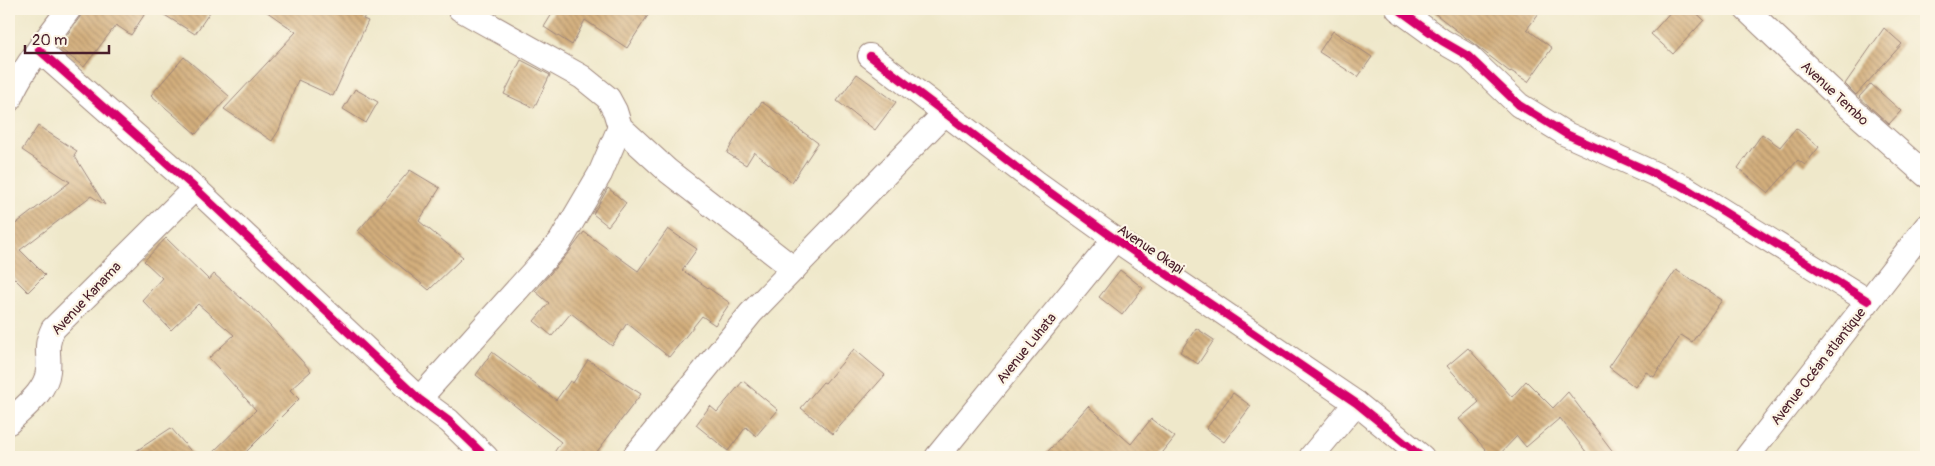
<svg xmlns="http://www.w3.org/2000/svg" width="1935" height="466" viewBox="0 0 1935 466" font-family="Pangolin,sans-serif">
	<defs>
		<pattern id="building-back-hatch" width="6" height="6" patternUnits="userSpaceOnUse" patternTransform="scale(1.25)"><rect width="6" height="6" fill="#d3af7d"/><path d="M-1 5l2 2M0 0l6 6M5-1l2 2" fill="none" stroke="#ad8e67"/></pattern>
	</defs>
	<rect width="100%" height="100%" fill="#fcf5e5"/>
	<filter id="ink" filterUnits="userSpaceOnUse"><feTurbulence type="fractalNoise" baseFrequency=".02" numOctaves="2"/><feDisplacementMap in="SourceGraphic" scale="10" xChannelSelector="R" yChannelSelector="G"/><feConvolveMatrix kernelMatrix="1 2 1 2 8 2 1 2 1" color-interpolation-filters="sRGB"/></filter>
	<filter id="wash" filterUnits="userSpaceOnUse"><feTurbulence type="fractalNoise" baseFrequency=".0096" numOctaves="4" result="noise"/><feDisplacementMap in="SourceGraphic" scale="20" xChannelSelector="R" yChannelSelector="G"/><feGaussianBlur stdDeviation="1.12" result="paint"/><feColorMatrix in="noise" values="0 0 0 0 0 0 0 0 0 0 0 0 0 0 0 0 0 1.4 0 .05"/><feComposite in="paint" operator="in"/></filter>
	<g filter="url(#wash)">
		<rect width="100%" height="100%" fill="#efe8ca"/>
		<g id="blocks">
			<g fill="url(#building-back-hatch)">
				<path d="M 82,9 L 148,9 L 131,35 L 116,25 L 84,67 L 58,47 L 80,17 Z"/>
				<path d="M 155,9 L 212,9 L 195,34 Z"/>
				<path d="M 263,9 L 369,9 L 363,19 L 368,21 L 333,96 L 298,80 L 279,130 L 272,141 L 224,109 L 296,32 Z"/>
				<path d="M 555,9 L 652,9 L 627,48 L 585,20 L 572,45 L 544,27 Z"/>
				<path d="M 1429,9 L 1542,9 L 1527,29 L 1552,48 L 1528,82 L 1511,71 L 1510,72 Z"/>
				<path d="M 1673,9 L 1692,9 L 1704,20 L 1673,54 L 1651,34 Z"/>
				<path d="M 1884,28 L 1902,44 L 1856,95 L 1845,84 Z"/>
				<path d="M 1333,31 L 1372,57 L 1358,77 L 1319,52 Z"/>
				<path d="M 184,57 L 229,96 L 196,134 L 151,95 Z"/>
				<path d="M 521,60 L 550,75 L 534,108 L 504,94 Z"/>
				<path d="M 857,74 L 896,102 L 875,130 L 837,101 Z"/>
				<path d="M 1871,84 L 1901,111 L 1889,124 L 1859,97 Z"/>
				<path d="M 355,89 L 378,102 L 366,123 L 343,109 Z"/>
				<path d="M 762,102 L 818,143 L 792,182 L 754,152 L 746,165 L 727,153 L 737,135 Z"/>
				<path d="M 38,126 L 77,151 L 74,155 L 105,205 L 91,196 L 20,250 L 45,275 L 28,292 L 9,273 L 9,229 L 70,182 L 22,150 Z"/>
				<path d="M 1796,128 L 1819,147 L 1805,165 L 1798,160 L 1768,193 L 1738,168 L 1762,134 L 1780,147 Z"/>
				<path d="M 410,170 L 440,188 L 419,221 L 463,257 L 429,290 L 358,231 Z"/>
				<path d="M 608,188 L 626,203 L 608,226 L 593,214 Z"/>
				<path d="M 668,229 L 697,249 L 682,270 L 730,303 L 715,325 L 702,316 L 669,357 L 627,323 L 612,346 L 571,313 L 552,336 L 534,321 L 549,303 L 535,291 L 570,251 L 584,232 L 638,271 Z"/>
				<path d="M 166,238 L 209,280 L 214,274 L 259,314 L 311,371 L 290,390 L 299,399 L 241,457 L 208,457 L 256,410 L 209,358 L 234,335 L 198,304 L 171,330 L 142,300 L 162,278 L 144,261 Z"/>
				<path d="M 1120,270 L 1143,288 L 1122,315 L 1099,297 Z"/>
				<path d="M 1676,270 L 1722,300 L 1692,342 L 1681,335 L 1654,377 L 1646,372 L 1635,387 L 1609,367 Z"/>
				<path d="M 1196,328 L 1214,340 L 1198,364 L 1180,352 Z"/>
				<path d="M 1468,348 L 1512,397 L 1526,381 L 1553,408 L 1568,392 L 1617,457 L 1590,457 L 1560,418 L 1526,447 L 1517,436 L 1497,457 L 1492,457 L 1459,419 L 1479,402 L 1447,366 Z"/>
				<path d="M 854,349 L 885,375 L 833,434 L 801,408 L 823,382 L 825,383 Z"/>
				<path d="M 492,352 L 556,400 L 570,381 L 573,383 L 588,360 L 641,394 L 593,457 L 551,457 L 561,442 L 476,375 Z"/>
				<path d="M 743,381 L 778,410 L 756,436 L 746,427 L 728,451 L 696,425 L 710,406 L 717,412 Z"/>
				<path d="M 1233,393 L 1251,406 L 1224,442 L 1206,429 Z"/>
				<path d="M 1088,406 L 1131,444 L 1151,419 L 1175,437 L 1159,457 L 1043,457 Z"/>
				<path d="M 171,428 L 196,457 L 127,457 Z"/>
			</g>
		</g>
	</g>
	<g filter="url(#ink)">
		<use href="#blocks" fill-opacity="0" stroke="#9c847a" stroke-width="1"/>
		<g fill="none" stroke-linecap="round" stroke-linejoin="round">
			<g stroke="#9c847a" stroke-width="26">
				<g id="minor">
					<path d="M 460,9 L 582,77 L 608,98 L 615,111 L 620,127 L 668,171 L 794,269"/>
					<path d="M 1398,9 L 1442,41 L 1468,56 L 1519,105 L 1566,134 L 1684,187 L 1868,301"/>
					<path d="M 1746,9 L 1847,105 L 1926,175"/>
					<path d="M 39,50 L 195,188 L 419,399 L 449,421 L 486,457"/>
					<path d="M 870,56 L 1037,183 L 1115,239 L 1356,403 L 1422,457"/>
					<path d="M 9,100 C 20,71 50,35 69,9"/>
					<path d="M 419,399 L 560,242 L 600,174 L 620,127"/>
					<path d="M 9,422 C 23,408 46,392 48,371 C 50,353 44,348 53,329 L 195,188"/>
					<path d="M 634,457 L 751,313 L 945,113"/>
					<path d="M 937,457 L 1115,239"/>
					<path d="M 1311,457 L 1356,403"/>
					<path d="M 1747,457 L 1926,227"/>
				</g>
			</g>
			<use href="#minor" stroke="#fff" stroke-width="24"/>
			<g stroke="#fcf5e5" stroke-width="11">
				<g id="cycleway">
					<path d="M 1398,9 L 1442,41 L 1468,56 L 1519,105 L 1566,134 L 1684,187 L 1868,301"/>
					<path d="M 39,50 L 195,188 L 419,399 L 449,421 L 486,457"/>
					<path d="M 870,56 L 1037,183 L 1115,239 L 1356,403 L 1422,457"/>
				</g>
			</g>
			<use href="#cycleway" stroke="#d6006c" stroke-width="8"/>
		</g>
	</g>
	<g text-anchor="middle" stroke-width="4.5" stroke-linejoin="round" paint-order="stroke">
		<g font-size="14" fill="#4a1f2b" stroke="#fcf5e5">
			<text transform="translate(1835 93) rotate(43)" y="5">Avenue Tembo</text>
			<text transform="translate(1151 249) rotate(34)" y="5">Avenue Okapi</text>
			<text transform="translate(86 298) rotate(-47)" y="5">Avenue Kanama</text>
			<text transform="translate(1026 348) rotate(-51)" y="5">Avenue Luhata</text>
			<text transform="translate(1818 366) rotate(-52)" y="5">Avenue Océan atlantique</text>
		</g>
	</g>
	<rect width="1935" height="466" fill="none" stroke="#fcf5e5" stroke-width="30"/>
	<path d="M25 45v8h84v-8" fill="none" stroke="#4a1f2b" stroke-width="2.5"/>
	<text x="32" y="45" font-size="15" fill="#4a1f2b" stroke="#fcf5e5" stroke-width="4" paint-order="stroke">20 m</text>
</svg>
